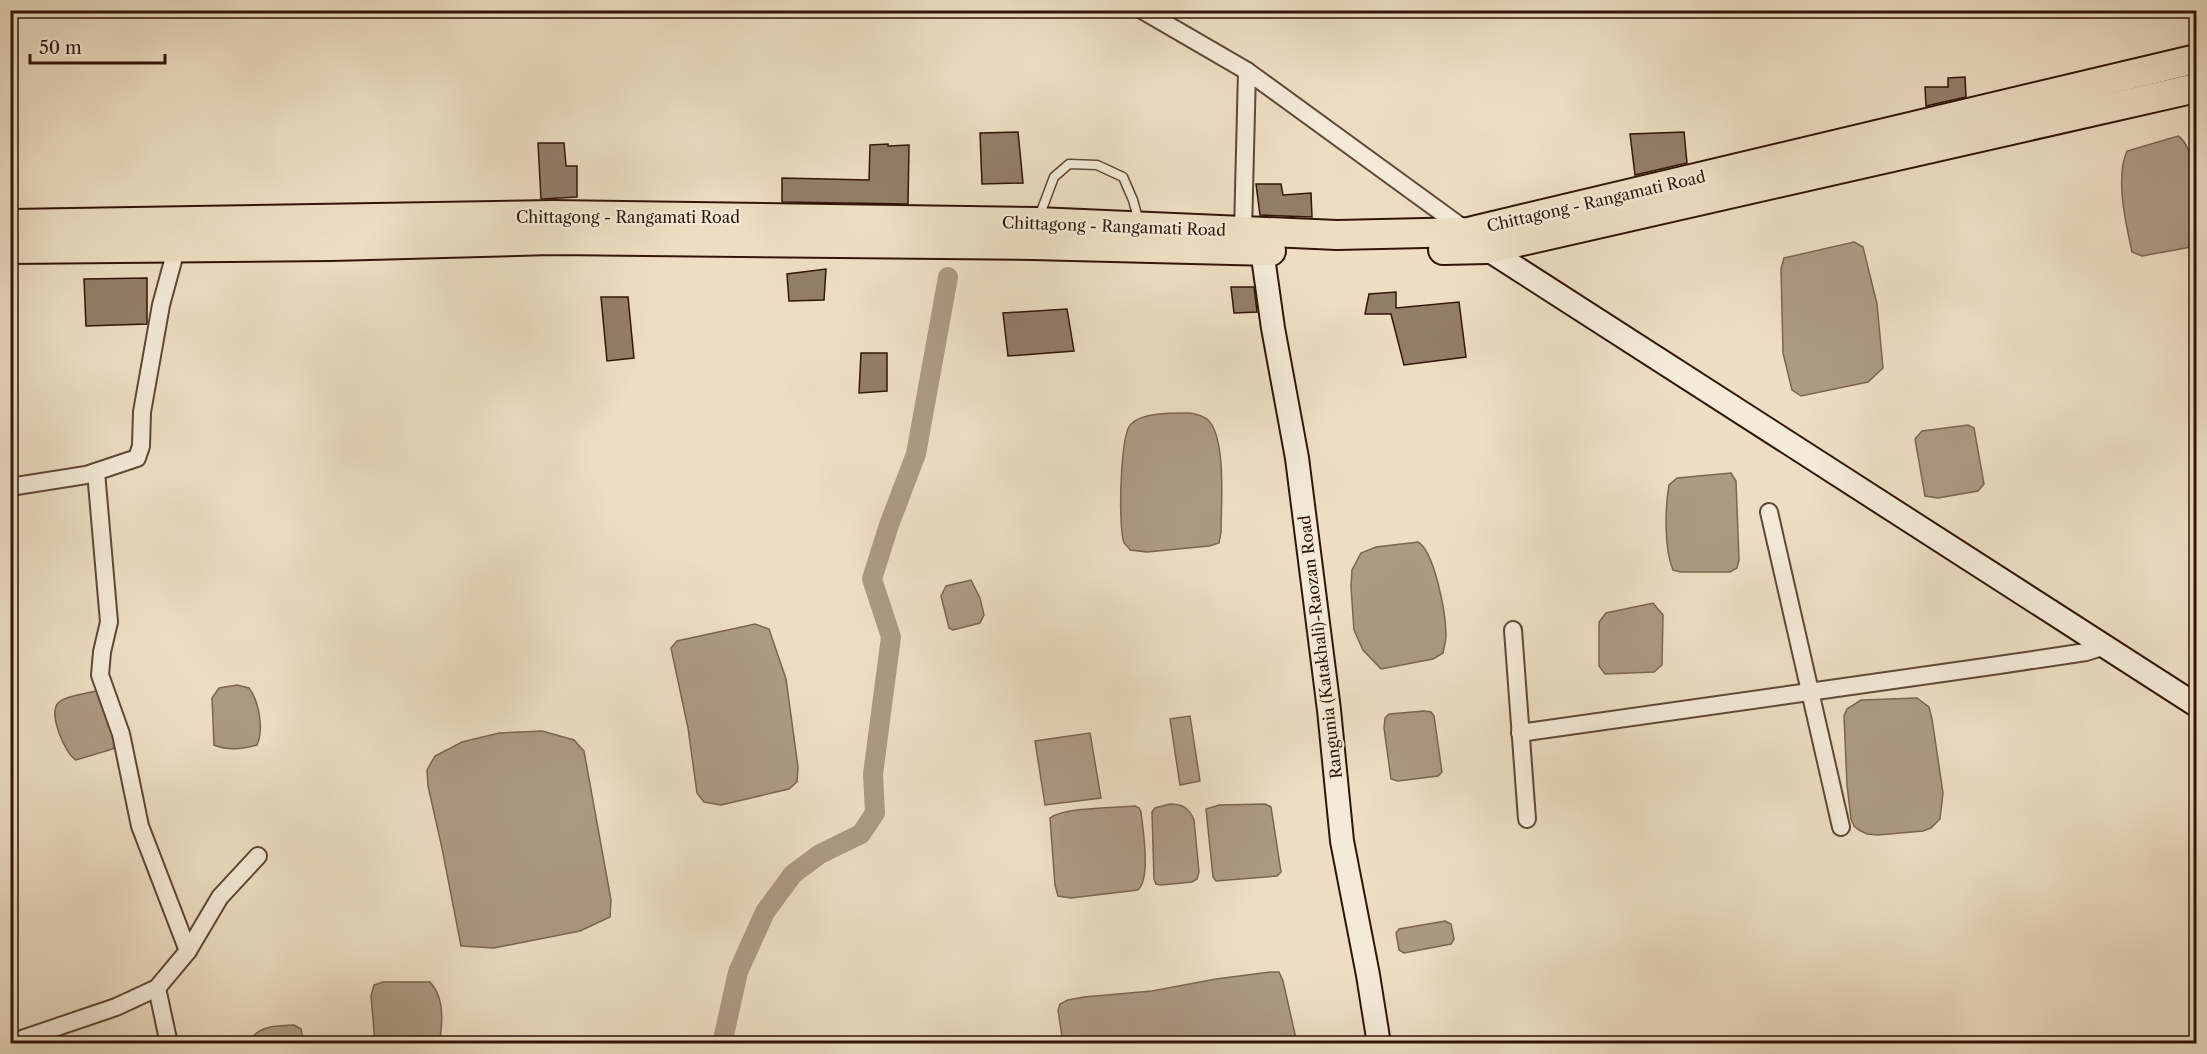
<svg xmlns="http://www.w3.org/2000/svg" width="2207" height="1054" viewBox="0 0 2207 1054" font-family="'Libre Caslon Text',serif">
	<rect width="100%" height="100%" fill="#eddec3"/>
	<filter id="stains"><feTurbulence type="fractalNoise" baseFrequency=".00333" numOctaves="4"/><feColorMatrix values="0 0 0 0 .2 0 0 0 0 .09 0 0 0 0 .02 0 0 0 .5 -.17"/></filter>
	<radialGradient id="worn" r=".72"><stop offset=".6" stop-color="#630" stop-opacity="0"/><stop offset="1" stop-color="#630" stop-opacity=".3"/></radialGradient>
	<g fill="#ad9a83" stroke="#7b6551" stroke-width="1.5">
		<path d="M 2178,136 C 2199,149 2197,219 2196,243 L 2191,247 L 2142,256 L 2132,252 C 2126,224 2115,178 2127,151 Z"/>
		<path d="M 1854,242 L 1863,247 L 1877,304 L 1883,368 L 1868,382 L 1801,396 L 1792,390 L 1783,353 L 1781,269 L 1784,258 Z"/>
		<path d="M 1190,413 C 1195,414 1203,416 1207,419 C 1227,436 1221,507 1221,532 L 1219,543 L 1209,546 L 1147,552 L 1130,550 C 1130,549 1125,544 1124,543 C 1118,527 1120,434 1131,424 C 1143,412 1174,413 1190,413 Z"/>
		<path d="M 1968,425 L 1974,428 L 1984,484 L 1978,491 L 1938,498 L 1925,496 L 1915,439 L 1922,431 Z"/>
		<path d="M 1731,473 L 1736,481 L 1739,560 L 1737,568 L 1730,572 L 1681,572 L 1673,570 C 1664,549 1665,508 1669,485 L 1677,478 Z"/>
		<path d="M 1418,542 C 1435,552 1446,615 1446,635 C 1446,641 1444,647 1443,653 L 1433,659 L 1381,669 L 1363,650 L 1354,630 L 1351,587 L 1352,570 L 1361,553 L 1376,547 Z"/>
		<path d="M 971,580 L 980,598 L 984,615 L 980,623 L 953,630 L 949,628 L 941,596 L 946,586 Z"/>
		<path d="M 1653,603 L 1663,615 L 1662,665 L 1654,672 L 1605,674 L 1599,666 L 1599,622 L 1606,613 Z"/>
		<path d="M 755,624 L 769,629 L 786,679 L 798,767 L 797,782 L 789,789 L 721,805 L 704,802 L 697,793 L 688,728 L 671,648 L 677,641 Z"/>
		<path d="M 237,685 L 249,688 C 259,701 264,729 257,745 C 242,749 229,751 214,745 L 212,698 L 219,688 Z"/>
		<path d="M 96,691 L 101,693 L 115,741 L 113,749 L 76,760 C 65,754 47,712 59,702 C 68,695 84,694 96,691 Z"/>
		<path d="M 1917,698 L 1929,707 L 1932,719 L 1943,793 L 1940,819 L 1931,828 L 1923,831 L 1878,835 L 1867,834 L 1859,830 L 1854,826 L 1851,819 L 1847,785 L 1844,716 L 1847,709 L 1861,700 Z"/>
		<path d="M 1424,711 L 1431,712 L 1434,716 L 1442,772 L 1438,776 L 1398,781 L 1391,779 L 1384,728 L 1385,718 L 1389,714 Z"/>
		<path d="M 1190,716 L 1200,781 L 1180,785 L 1170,719 Z"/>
		<path d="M 542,731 L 574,740 L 584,751 L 611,900 L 610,917 L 580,931 L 494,948 L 461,946 L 442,848 L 428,786 L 427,770 L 435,756 L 462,742 L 499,733 Z"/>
		<path d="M 1090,733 L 1101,798 L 1045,805 L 1035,741 Z"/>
		<path d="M 1170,804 C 1183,804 1189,808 1194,820 L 1199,872 L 1197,879 L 1192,882 L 1161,885 L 1156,884 L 1154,879 L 1152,812 L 1155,808 Z"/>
		<path d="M 1265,804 L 1271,807 L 1281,872 L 1277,876 L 1216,881 L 1213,877 L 1206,809 L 1219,805 Z"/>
		<path d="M 1135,806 L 1139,808 L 1141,812 C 1143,830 1151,878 1138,890 L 1071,898 L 1058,896 L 1055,885 L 1050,818 C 1065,807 1115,808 1135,806 Z"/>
		<path d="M 1445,921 L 1451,924 L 1454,939 L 1451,944 L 1404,953 L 1399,950 L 1396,933 L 1399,929 Z"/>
		<path d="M 1270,972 L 1279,972 L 1283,981 L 1297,1043 L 1063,1043 L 1058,1010 L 1060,1004 L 1068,1000 L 1084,997 L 1152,991 L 1216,979 Z"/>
		<path d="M 383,982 L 430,982 C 444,997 443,1023 439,1043 L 375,1043 L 371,996 L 374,985 Z"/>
		<path d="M 294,1025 L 301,1029 L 304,1043 L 254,1043 L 252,1038 C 260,1025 281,1026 294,1025 Z"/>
	</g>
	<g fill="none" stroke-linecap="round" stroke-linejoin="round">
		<path stroke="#ad9a83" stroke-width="20" d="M 722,1044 L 738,972 L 765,912 L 793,874 L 820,854 L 861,834 L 875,813 L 873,774 L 891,637 L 872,579 L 889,525 L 916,454 L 948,277"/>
	</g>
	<g fill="#937e69" stroke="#311507" stroke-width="1.5">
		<path d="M 1965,77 L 1966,97 L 1926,106 L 1925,87 L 1948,87 L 1948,78 Z"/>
		<path d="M 1018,132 L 1023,183 L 982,184 L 980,133 Z"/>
		<path d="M 1684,132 L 1687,163 L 1635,175 L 1630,134 Z"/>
		<path d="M 538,143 L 564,143 L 566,166 L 577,166 L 577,197 L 541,199 Z"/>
		<path d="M 888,144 L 888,146 L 909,145 L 908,204 L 782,202 L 782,178 L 869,180 L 870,145 Z"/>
		<path d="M 1256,184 L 1281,184 L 1283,195 L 1311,193 L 1312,217 L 1260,215 Z"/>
		<path d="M 826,269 L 824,300 L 789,301 L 787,274 Z"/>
		<path d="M 147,278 L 147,324 L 86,326 L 84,279 Z"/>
		<path d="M 1231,287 L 1254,287 L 1257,312 L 1234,313 Z"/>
		<path d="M 1396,292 L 1396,308 L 1459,302 L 1466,357 L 1404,365 L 1391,314 L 1365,314 L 1369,294 Z"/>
		<path d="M 601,297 L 628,297 L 634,358 L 607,361 Z"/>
		<path d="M 1067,309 L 1074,351 L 1008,356 L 1003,313 Z"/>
		<path d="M 861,353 L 887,353 L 887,391 L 859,393 Z"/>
	</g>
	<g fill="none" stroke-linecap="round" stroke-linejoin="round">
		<g stroke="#604736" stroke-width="11">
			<path id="lane" d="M 1039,217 L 1054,177 L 1069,164 L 1097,165 L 1123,177 L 1133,200 L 1139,222"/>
		</g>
		<g stroke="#604736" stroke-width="20">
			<g id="street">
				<path d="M 1142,10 L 1247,71 L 1467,231"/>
				<path d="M 1243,231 L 1247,71"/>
				<path d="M 96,472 L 109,622 L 102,652 L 100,675 L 121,734 L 140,826 L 188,951"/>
				<path d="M 10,487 L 86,475 L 137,458 L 141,446 L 142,412 L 161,305 L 177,246"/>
				<path d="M 1769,512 L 1841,827"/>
				<path d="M 1513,630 L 1527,819"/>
				<path d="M 1520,733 L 1999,665 L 2086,652 L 2105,646"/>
				<path d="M 157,988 L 169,1044"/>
				<path d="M 10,1043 L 116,1007 L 157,988 L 188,951 L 220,897 L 258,856"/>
			</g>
		</g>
		<g stroke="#311507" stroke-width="26">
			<g id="secondary">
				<path d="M 1487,249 L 2196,705"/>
				<path d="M 1262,250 L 1273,328 L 1297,458 L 1329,710 L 1342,841 L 1368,975 L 1379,1044"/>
			</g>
		</g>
		<g stroke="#311507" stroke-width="32">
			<g id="highway">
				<path d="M 10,224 L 553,215 L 1037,222 L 1337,235 L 1468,232 L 2196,59"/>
				<path d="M 10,249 L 332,246 L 552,240 L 1032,245 L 1271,251"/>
				<path d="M 1443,250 L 1487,249 L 2196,88"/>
			</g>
		</g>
		<use href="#lane" stroke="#f3ead8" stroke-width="8"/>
		<use href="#street" stroke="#f3ead8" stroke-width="16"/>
		<use href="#secondary" stroke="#f3ead8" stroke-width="22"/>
		<use href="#highway" stroke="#eddec3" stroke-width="28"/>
	</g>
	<g text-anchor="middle" stroke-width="4.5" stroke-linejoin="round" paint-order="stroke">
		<g font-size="16" fill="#311507" stroke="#f3ead8">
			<text transform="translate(1596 201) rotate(-13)" y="6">Chittagong - Rangamati Road</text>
			<text x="628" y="223">Chittagong - Rangamati Road</text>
			<text transform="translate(1114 226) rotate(2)" y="6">Chittagong - Rangamati Road</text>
			<text transform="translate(1320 647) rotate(-97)" y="6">Rangunia (Katakhali)-Raozan Road</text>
		</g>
	</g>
	<rect width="2207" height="1054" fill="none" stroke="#eddec3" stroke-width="36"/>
	<rect x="12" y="12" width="2183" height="1030" fill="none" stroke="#311507" stroke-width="3"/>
	<rect x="18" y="18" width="2171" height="1018" fill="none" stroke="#311507" stroke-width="1.5"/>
	<path d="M30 54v9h135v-9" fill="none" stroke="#311507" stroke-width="3"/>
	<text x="39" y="54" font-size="18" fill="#311507" stroke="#f3ead8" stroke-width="4.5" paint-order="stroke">50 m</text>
	<rect width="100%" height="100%" filter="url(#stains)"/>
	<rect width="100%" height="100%" fill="url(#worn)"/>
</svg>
